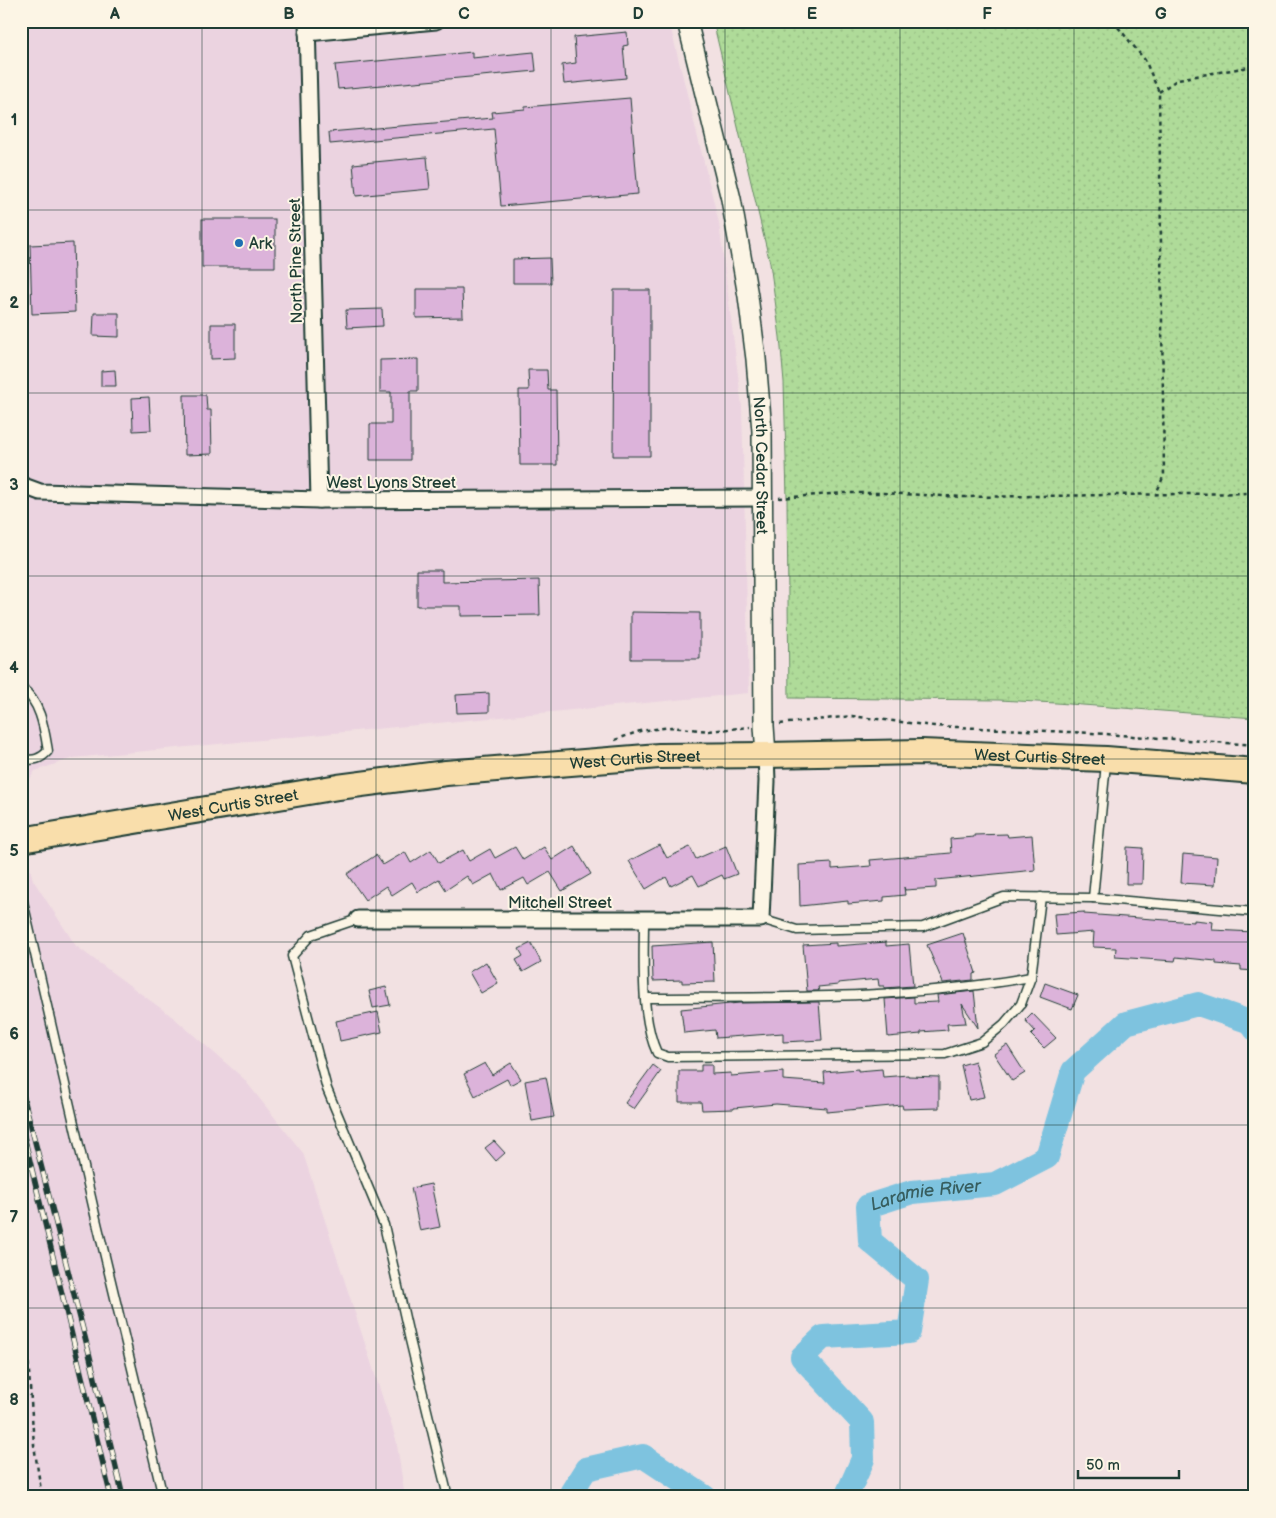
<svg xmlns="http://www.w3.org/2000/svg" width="1276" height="1518" viewBox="0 0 1276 1518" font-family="'Balsamiq Sans',sans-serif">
	<defs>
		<pattern id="grass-dots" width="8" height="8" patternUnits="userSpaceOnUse" patternTransform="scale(1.25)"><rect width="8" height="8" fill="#afdb99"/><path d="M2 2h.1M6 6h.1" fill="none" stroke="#96bd84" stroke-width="1.8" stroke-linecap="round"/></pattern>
	</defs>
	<rect width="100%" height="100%" fill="#f2e1e2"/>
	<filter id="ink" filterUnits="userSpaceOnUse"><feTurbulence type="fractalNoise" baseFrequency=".02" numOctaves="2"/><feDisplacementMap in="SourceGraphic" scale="10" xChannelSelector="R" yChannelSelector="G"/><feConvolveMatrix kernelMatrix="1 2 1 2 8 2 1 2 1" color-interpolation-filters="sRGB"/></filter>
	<g filter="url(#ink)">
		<g fill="#ebd3e0">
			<path d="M 21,21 L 669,21 L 719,223 L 742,407 L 749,693 L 73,758 L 35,771 L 21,792 Z"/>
			<path d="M 21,835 L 33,880 L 76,946 L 174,1018 L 243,1078 L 303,1153 L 396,1439 L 405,1497 L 21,1497 Z"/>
		</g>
		<path fill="url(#grass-dots)" stroke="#678c66" d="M 713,21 L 1255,21 L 1255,718 L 1056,703 L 999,700 L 789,698 L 787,498 L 784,382 L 780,337 L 770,263 Z"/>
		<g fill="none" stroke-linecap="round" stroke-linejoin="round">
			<g stroke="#7ec3df" stroke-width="24">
				<path d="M 575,1497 L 571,1493 L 586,1469 L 643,1456 L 705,1497"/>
				<path id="s1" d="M 846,1497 L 863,1459 L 862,1422 L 802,1357 L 823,1337 L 909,1332 L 917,1280 L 870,1241 L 868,1206 L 912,1192 L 995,1184 L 1047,1157 L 1073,1071 L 1126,1023 L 1198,1004 L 1253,1023 L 1255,1029"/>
			</g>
		</g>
		<g fill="#dcb3da" stroke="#1f3d34">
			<path d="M 627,32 L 628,45 L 623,46 L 626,78 L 564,84 L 562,65 L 576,63 L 574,37 Z"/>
			<path d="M 472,52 L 472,58 L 534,52 L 536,71 L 338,89 L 335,65 Z"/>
			<path d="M 630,98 L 638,194 L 501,206 L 494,129 L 330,144 L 329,132 L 493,118 L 492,112 L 525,109 L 525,107 L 559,104 Z"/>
			<path d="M 427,157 L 430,189 L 356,196 L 353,164 Z"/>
			<rect x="202" y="219" width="73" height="48"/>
			<path d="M 73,243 L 75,312 L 32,314 L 30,245 Z"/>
			<path d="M 550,258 L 551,283 L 513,283 L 513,259 Z"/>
			<path d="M 416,289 L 462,289 L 463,317 L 416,318 Z"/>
			<path d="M 614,290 L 650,290 L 650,456 L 613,456 Z"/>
			<path d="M 382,309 L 383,326 L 347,328 L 346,310 Z"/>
			<path d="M 94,313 L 119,313 L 119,337 L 93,336 Z"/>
			<path d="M 211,324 L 235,324 L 235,358 L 211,359 Z"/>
			<path d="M 418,359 L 418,391 L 410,391 L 410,460 L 370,460 L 370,424 L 391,424 L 391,392 L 380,392 L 380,360 Z"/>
			<path d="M 115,370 L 116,386 L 101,386 L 101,371 Z"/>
			<path d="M 528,370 L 547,370 L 548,390 L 556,390 L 557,465 L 520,465 L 519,390 L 529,390 Z"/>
			<path d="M 184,395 L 206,395 L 207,410 L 211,410 L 212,454 L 185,455 Z"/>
			<path d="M 149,397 L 151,430 L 133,431 L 132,398 Z"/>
			<path d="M 417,570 L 442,570 L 442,582 L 539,580 L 540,615 L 461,616 L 461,606 L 417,606 Z"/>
			<path d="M 631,612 L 700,613 L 700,659 L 631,659 Z"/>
			<path d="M 489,693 L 489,712 L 457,713 L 456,695 Z"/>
			<path d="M 1007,834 L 1008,837 L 1032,835 L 1035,870 L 936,880 L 936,888 L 905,890 L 904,887 L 905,895 L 884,897 L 884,901 L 848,904 L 848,901 L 800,906 L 799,865 L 832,863 L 832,869 L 871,866 L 870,860 L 951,853 L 950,839 L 974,837 L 974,835 Z"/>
			<path d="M 660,845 L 667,858 L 690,847 L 696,859 L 726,846 L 737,874 L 724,879 L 722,875 L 699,886 L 693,875 L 671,886 L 666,877 L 646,889 L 629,861 Z"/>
			<path d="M 574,846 L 591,874 L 562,891 L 550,872 L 528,885 L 524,878 L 501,890 L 493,874 L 473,885 L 467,876 L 446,890 L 439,879 L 418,892 L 412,882 L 392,895 L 386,886 L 365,900 L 347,874 L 376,855 L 383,865 L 405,852 L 411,863 L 431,850 L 439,863 L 463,850 L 469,861 L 490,849 L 495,858 L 515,847 L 523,860 L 544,847 L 552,860 Z"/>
			<path d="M 1127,847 L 1143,848 L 1142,884 L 1126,884 Z"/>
			<path d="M 1183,854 L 1217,857 L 1215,885 L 1181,883 Z"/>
			<path d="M 1084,912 L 1084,914 L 1194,922 L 1194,920 L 1213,922 L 1212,930 L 1255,932 L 1255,971 L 1241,970 L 1241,966 L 1216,964 L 1216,961 L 1176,957 L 1175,961 L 1115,957 L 1116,948 L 1093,947 L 1094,932 L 1056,935 L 1054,914 Z"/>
			<path d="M 963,933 L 976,973 L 973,974 L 973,980 L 943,983 L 927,945 Z"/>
			<path d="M 713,942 L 715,982 L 682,983 L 682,980 L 653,981 L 652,946 Z"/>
			<path d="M 886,942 L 886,946 L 909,944 L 913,986 L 884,988 L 884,986 L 879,986 L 878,979 L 838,983 L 838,985 L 818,987 L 819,991 L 807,991 L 803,945 L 836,943 L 836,946 Z"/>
			<path d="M 531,943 L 541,962 L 523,972 L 516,960 L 523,956 L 519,949 Z"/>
			<path d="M 486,962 L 498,983 L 481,993 L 469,972 Z"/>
			<path d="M 1045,983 L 1078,995 L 1072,1009 L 1040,997 Z"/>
			<path d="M 386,987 L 390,1005 L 373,1008 L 369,991 Z"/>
			<path d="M 974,991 L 978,1028 L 962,1004 L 966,1023 L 947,1024 L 948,1030 L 921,1032 L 921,1034 L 888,1037 L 885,999 L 914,997 L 914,1003 L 938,1002 L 937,995 Z"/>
			<path d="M 819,1002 L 822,1040 L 783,1042 L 783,1033 L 716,1038 L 715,1030 L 684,1033 L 681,1009 L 739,1003 Z"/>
			<path d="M 378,1012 L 382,1032 L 340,1041 L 336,1021 Z"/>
			<path d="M 1032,1013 L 1056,1038 L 1044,1048 L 1031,1035 L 1035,1031 L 1025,1020 Z"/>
			<path d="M 1007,1045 L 1025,1073 L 1012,1081 L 994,1054 Z"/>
			<path d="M 975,1061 L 984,1097 L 969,1100 L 961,1065 Z"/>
			<path d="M 485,1063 L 492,1075 L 511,1063 L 521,1079 L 510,1085 L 507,1079 L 475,1096 L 464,1074 Z"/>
			<path d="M 653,1065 L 661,1071 L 634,1109 L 625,1103 Z"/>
			<path d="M 701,1065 L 712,1065 L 712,1074 L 731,1073 L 731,1076 L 783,1072 L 783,1080 L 825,1083 L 824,1072 L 858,1069 L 858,1071 L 882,1069 L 883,1077 L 908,1075 L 908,1076 L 939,1077 L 939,1108 L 903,1109 L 902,1105 L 827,1112 L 827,1108 L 776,1104 L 734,1108 L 734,1109 L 702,1110 L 701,1102 L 679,1102 L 679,1071 L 701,1071 Z"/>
			<path d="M 546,1077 L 554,1117 L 532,1121 L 525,1081 Z"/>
			<path d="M 494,1141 L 505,1153 L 496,1161 L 485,1148 Z"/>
			<path d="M 431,1184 L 440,1227 L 420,1231 L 411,1188 Z"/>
		</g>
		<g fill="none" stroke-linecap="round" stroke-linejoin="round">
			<g stroke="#1f3d34" stroke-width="11">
				<g id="service">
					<path d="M 21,687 C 41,703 44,727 48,751 C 40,760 34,760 22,760 L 21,758"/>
					<path d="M 21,893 L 96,1219 L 163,1497"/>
					<path d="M 1093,898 L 1106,763"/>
					<path d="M 358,919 L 311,935 L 292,956 L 327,1089 L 384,1225 L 410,1340 L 448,1497"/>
					<path d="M 644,919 C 644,959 640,1016 657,1053 L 668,1057 L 945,1054 L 982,1042 L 1004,1024 L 1021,1004 L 1031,977 L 1041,897"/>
					<path d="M 761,919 L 797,930 L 923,927 L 1004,897 L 1093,898 L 1255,912"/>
					<path d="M 645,998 C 774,997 903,1000 1031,977"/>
				</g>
			</g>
			<g stroke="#1f3d34" stroke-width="19">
				<g id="minor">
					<path d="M 307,21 L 319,500"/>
					<path d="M 307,33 L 436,21"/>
					<path d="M 21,485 L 40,492 L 319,500 L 762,498"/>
					<path d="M 358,919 L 761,919 L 767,781 L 766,755"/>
				</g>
			</g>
			<g stroke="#1f3d34" stroke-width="22">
				<g id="tertiary">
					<path id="s2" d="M 687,21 L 731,199 L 748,296 L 756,359 L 762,431 L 764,726 L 766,755"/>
				</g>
			</g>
			<g stroke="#1f3d34" stroke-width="28">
				<g id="primary">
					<path id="s3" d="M 21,840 L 338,787 L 446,773 L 659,756 L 766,755 L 921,752 L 1106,759 L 1255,771"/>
				</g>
			</g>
			<g stroke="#1f3d34" stroke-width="2.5" stroke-dasharray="4 4" stroke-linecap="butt">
				<path d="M 1113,21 L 1145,60 L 1159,92 L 1164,475 L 1156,494"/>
				<path d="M 1159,92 L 1178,79 L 1255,66"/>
				<path d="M 779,498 L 844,493 L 881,493 L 965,497 L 1255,493"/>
				<path d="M 780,724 L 852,716 L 934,726 L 1092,733 L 1255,745"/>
				<path d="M 615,740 L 640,731 L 671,727 L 709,731 L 750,727"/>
				<path d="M 21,1324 L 27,1343 L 34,1445 L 42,1497"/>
			</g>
			<use href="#service" stroke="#fcf5e5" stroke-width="8"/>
			<use href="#minor" stroke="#fcf5e5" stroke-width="15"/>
			<use href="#tertiary" stroke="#fcf5e5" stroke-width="19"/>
			<use href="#primary" stroke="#f9deab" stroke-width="24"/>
			<g stroke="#1f3d34" stroke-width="5.5">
				<g id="rail">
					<path d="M 21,1087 L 89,1353 L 123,1497"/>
					<path d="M 21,1124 L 111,1497"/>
				</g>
			</g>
			<use href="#rail" stroke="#fcf5e5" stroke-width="4" stroke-dasharray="11" stroke-linecap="butt"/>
		</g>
	</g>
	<path fill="none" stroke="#1f3d34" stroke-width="1" stroke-opacity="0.55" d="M 202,21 L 202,1497M 376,21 L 376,1497M 551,21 L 551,1497M 725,21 L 725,1497M 900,21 L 900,1497M 1074,21 L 1074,1497M 21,210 L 1255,210M 21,393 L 1255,393M 21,576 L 1255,576M 21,759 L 1255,759M 21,942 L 1255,942M 21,1125 L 1255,1125M 21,1308 L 1255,1308"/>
	<circle fill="#1f6fb2" stroke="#fcf5e5" stroke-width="2" cx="239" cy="243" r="5"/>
	<g text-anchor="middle" stroke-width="4" stroke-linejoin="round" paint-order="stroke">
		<g font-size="16" fill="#1f3d34" stroke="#fcf5e5" text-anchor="start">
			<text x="249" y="249">Ark</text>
		</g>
		<g font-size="16" fill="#1f3d34" stroke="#fcf5e5">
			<text transform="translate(295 261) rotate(-91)" y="6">North Pine Street</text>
			<text dy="6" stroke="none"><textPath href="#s2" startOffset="452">North Cedar Street</textPath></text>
			<text x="391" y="488">West Lyons Street</text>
			<text dy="6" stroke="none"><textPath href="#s3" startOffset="1025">West Curtis Street</textPath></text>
			<text dy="6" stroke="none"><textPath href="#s3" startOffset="620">West Curtis Street</textPath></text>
			<text dy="6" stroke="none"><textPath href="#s3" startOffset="215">West Curtis Street</textPath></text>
			<text x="560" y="908">Mitchell Street</text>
		</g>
		<g font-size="18" font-style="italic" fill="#375e5f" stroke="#fcf5e5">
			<text dy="6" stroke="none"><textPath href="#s1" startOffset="490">Laramie River</textPath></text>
		</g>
	</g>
	<rect width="1276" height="1518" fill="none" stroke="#fcf5e5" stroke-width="55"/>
	<path d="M1078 1470v8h101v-8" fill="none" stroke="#1f3d34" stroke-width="2.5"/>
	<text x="1086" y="1470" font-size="15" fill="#1f3d34" stroke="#fcf5e5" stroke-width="4" paint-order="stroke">50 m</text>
	<rect x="28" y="28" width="1220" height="1462" fill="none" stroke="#1f3d34" stroke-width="2"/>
	<g font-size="16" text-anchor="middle" font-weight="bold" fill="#1f3d34">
		<text x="115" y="19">A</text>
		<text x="289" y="19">B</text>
		<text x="464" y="19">C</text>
		<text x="638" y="19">D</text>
		<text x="812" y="19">E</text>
		<text x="987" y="19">F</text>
		<text x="1161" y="19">G</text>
		<text x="14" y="125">1</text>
		<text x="14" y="308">2</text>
		<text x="14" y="490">3</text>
		<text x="14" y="673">4</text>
		<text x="14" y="856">5</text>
		<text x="14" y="1039">6</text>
		<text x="14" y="1222">7</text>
		<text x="14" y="1405">8</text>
	</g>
</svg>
